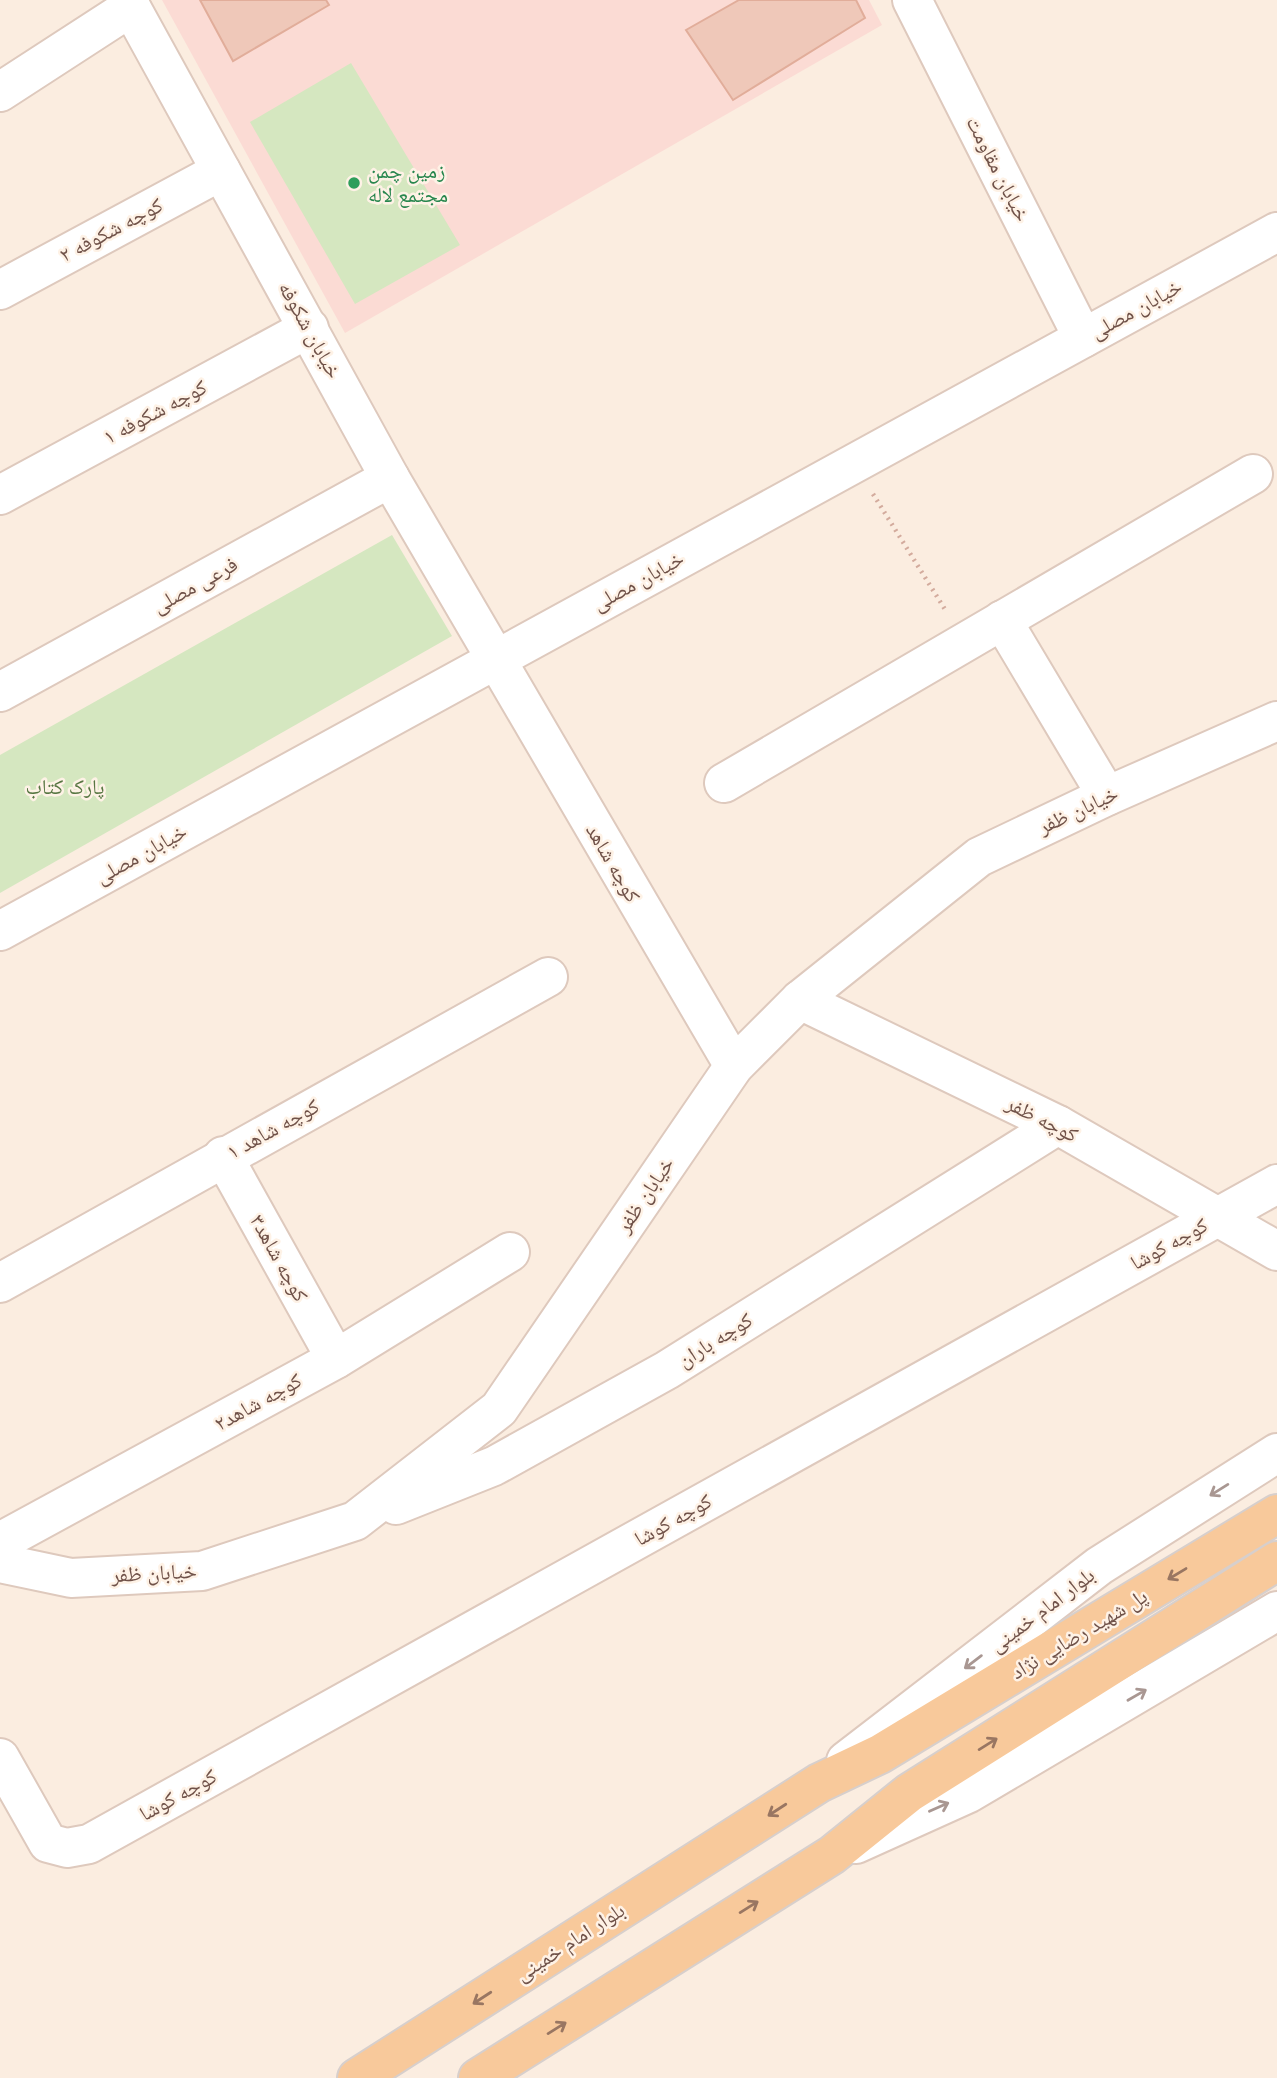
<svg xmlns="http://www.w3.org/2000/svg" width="1277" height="2078" viewBox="0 0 1277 2078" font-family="'Noto Sans','Noto Naskh Arabic',sans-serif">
	<rect width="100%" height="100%" fill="#fbede0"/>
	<path fill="#fbdbd4" d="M 162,0 L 869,0 L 882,25 L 345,333 Z"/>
	<g fill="#d5e7c0">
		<path d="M 351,63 L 460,245 L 355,304 L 250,122 Z"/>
		<path d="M 392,535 L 452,636 L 0,893 L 0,755 Z"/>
	</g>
	<g fill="#efc8b9" stroke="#e1ad9a" stroke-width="2">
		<path d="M 200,0 L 326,0 L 329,5 L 233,61 Z"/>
		<path d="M 739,0 L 856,0 L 865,18 L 733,100 L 686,30 Z"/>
	</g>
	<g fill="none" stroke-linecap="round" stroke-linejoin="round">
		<g stroke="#dec9bd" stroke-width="42">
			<g id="minor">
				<path d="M 127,0 L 390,478 L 734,1066"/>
				<path d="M 912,0 L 1083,338"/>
				<path d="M 0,92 L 131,7"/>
				<path d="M 0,290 L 221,171"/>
				<path d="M 0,495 L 309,328"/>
				<path d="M 1002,620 L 1107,796"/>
				<path d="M 0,692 L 390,478"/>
				<path d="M 724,783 L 1253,474"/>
				<path d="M 0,931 L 1277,232"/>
				<path d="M 800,1000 L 1058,1125 L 1277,1251"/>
				<path d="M 223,1156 L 336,1359"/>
				<path d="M 0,1283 L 548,977"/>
				<path d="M 396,1505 L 494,1466 L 667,1370 L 1058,1125"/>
				<path d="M 0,1542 L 336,1359 L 510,1252"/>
				<path d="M 0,1563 L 71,1578 L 202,1571 L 355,1521 L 499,1409 L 734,1066 L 800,1000 L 979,857 L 1107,796 L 1277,721"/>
				<path d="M 0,1758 L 48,1843 L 67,1848 L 89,1844 L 1277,1184"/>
				<path d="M 846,1761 L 1099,1566 L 1277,1453"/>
				<path d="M 856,1844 L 969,1793 L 1277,1611"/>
			</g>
		</g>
		<g stroke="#d7cfcc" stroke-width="42">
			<g id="major">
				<path d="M 357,2078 L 819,1783 L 880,1754 L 1277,1514"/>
				<path d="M 478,2078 L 832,1855 L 909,1793 L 1277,1561"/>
			</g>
		</g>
		<path stroke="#d3ab9d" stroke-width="4.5" stroke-dasharray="2 5" stroke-linecap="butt" d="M 873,494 L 946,611"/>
		<use href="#minor" stroke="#fff" stroke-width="38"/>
		<use href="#major" stroke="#f8c99b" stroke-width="38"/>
	</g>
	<defs><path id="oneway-shaft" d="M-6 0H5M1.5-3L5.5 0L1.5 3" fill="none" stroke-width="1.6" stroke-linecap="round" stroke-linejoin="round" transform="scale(1.75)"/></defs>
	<g stroke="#a99792">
		<use href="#oneway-shaft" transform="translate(1219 1490) rotate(148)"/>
		<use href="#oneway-shaft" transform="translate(973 1662) rotate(143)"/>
		<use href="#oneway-shaft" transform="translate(1137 1695) rotate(-30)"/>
		<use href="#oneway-shaft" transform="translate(939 1807) rotate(-24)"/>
	</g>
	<g stroke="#997662">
		<use href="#oneway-shaft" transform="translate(1177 1574) rotate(149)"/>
		<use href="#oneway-shaft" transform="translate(988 1744) rotate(-32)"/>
		<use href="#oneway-shaft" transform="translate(777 1810) rotate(147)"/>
		<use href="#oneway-shaft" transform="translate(749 1907) rotate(-32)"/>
		<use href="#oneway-shaft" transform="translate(482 1998) rotate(147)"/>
		<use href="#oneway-shaft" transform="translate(557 2028) rotate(-32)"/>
	</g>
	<circle fill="#2e9e5b" stroke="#fef2e6" stroke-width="2.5" cx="354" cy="183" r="7"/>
	<g text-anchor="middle" stroke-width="5" stroke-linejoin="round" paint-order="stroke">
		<g font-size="21" fill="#705249" stroke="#fef2e6">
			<text transform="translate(998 169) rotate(63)" y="7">خیابان مقاومت</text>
			<text transform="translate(111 230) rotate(-28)" y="7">کوچه شکوفه ۲</text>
			<text transform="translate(1136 309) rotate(-29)" y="7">خیابان مصلی</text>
			<text transform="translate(310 330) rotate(61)" y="7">خیابان شکوفه</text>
			<text transform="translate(155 412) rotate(-28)" y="7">کوچه شکوفه ۱</text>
			<text transform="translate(638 581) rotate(-29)" y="7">خیابان مصلی</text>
			<text transform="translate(195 585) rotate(-29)" y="7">فرعی مصلی</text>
			<text transform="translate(1078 810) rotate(-25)" y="7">خیابان ظفر</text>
			<text transform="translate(141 854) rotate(-29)" y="7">خیابان مصلی</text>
			<text transform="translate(613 863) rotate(60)" y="7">کوچه شاهد</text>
			<text transform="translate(1042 1119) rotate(27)" y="7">کوچه ظفر</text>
			<text transform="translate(273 1129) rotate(-29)" y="7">کوچه شاهد ۱</text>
			<text transform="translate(645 1195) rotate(-56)" y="7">خیابان ظفر</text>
			<text transform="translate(1169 1244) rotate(-29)" y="7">کوچه کوشا</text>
			<text transform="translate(279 1258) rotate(61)" y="7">کوچه شاهد۳</text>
			<text transform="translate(715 1340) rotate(-32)" y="7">کوچه باران</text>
			<text transform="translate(258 1402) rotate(-29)" y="7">کوچه شاهد۲</text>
			<text transform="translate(673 1520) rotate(-29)" y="7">کوچه کوشا</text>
			<text transform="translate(154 1573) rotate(-3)" y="7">خیابان ظفر</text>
			<text transform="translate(1042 1610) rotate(-37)" y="7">بلوار امام خمینی</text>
			<text transform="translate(1079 1634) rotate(-31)" y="7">پل شهید رضایی نژاد</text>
			<text transform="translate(178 1795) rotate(-29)" y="7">کوچه کوشا</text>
			<text transform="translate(570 1942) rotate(-33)" y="7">بلوار امام خمینی</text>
		</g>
		<g font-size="21" fill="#27864d" stroke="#fef2e6" text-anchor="start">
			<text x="368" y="178">زمین چمن<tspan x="368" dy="24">مجتمع لاله</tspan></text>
		</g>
		<g font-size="21" fill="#577642" stroke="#fef2e6">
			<text x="65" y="794">پارک کتاب</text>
		</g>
	</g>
</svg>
